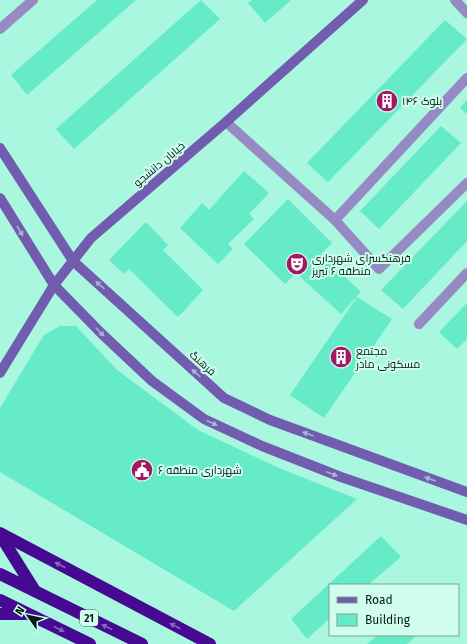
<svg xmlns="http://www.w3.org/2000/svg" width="467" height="644" viewBox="0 0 467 644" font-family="'Fira Sans',Cairo,sans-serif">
	<rect width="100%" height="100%" fill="#a9f7df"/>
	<g fill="#65ebc8">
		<path d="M 97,0 L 136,0 L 27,95 L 11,75 Z"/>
		<path d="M 201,0 L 220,19 L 74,149 L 56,129 Z"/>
		<path d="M 252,0 L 291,0 L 265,23 L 248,3 Z"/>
		<path d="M 445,20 L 467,39 L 328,182 L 307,163 Z"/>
		<path d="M 467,100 L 467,114 L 460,108 Z"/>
		<path d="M 441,126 L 461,143 L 379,229 L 360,211 Z"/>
		<path d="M 244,171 L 269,193 L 249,214 L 254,219 L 228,244 L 233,249 L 218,264 L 180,228 L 202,203 L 209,210 Z"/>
		<path d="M 288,199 L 332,243 L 321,254 L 361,292 L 341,314 L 296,273 L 285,284 L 244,244 Z"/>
		<path d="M 467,201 L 467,241 L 403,309 L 381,290 Z"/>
		<path d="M 146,222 L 168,245 L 163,250 L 203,290 L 178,317 L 129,269 L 124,274 L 109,260 Z"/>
		<path d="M 357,297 L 392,319 L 324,418 L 290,395 Z"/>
		<path d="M 467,303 L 467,339 L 457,349 L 439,332 Z"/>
		<path d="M 60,326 L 76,326 L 117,370 L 198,430 L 279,468 L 357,499 L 234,611 L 0,472 L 0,408 L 44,335 Z"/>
		<path d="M 381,536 L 401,557 L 368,585 L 330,585 L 330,618 L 307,639 L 291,619 Z"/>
		<path d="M 378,635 L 417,635 L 407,644 L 367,644 Z"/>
	</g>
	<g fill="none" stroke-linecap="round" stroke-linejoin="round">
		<g stroke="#958ac3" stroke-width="10">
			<path d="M 455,0 L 467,13"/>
			<path d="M 0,29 L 33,0"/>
			<path d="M 226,122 L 335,220 L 379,269 L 467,183"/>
			<path d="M 335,220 L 467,78"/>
			<path d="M 419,324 L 467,273"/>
		</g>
		<g stroke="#715cb0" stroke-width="10">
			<path d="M 0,148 L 73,261 L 224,398 L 270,420 L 467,492"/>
			<path d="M 0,198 L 54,285 L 102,334 L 152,381 L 204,419 L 262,446 L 341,477 L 467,520"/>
			<path d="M 0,373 L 54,285 L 91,238 L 226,122 L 363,0"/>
		</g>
		<g stroke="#460992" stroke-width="12">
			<path d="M 0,533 L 210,644"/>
			<path d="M 0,535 L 35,591"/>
			<path d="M 0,574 L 142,644"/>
			<path d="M 0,600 L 90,644"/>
			<path d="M 0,614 L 25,614"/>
		</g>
	</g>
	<defs><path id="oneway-solid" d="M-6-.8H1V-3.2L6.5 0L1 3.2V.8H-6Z"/></defs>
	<g fill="#a5b5d2">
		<use href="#oneway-solid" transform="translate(20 231) rotate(59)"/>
		<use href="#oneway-solid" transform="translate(100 285) rotate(-138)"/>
		<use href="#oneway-solid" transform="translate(100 332) rotate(45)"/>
		<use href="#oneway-solid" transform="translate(196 373) rotate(-138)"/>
		<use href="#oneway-solid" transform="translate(212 423) rotate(26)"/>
		<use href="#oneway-solid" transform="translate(308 434) rotate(-160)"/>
		<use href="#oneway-solid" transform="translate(332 474) rotate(21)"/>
		<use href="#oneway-solid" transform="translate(430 479) rotate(-160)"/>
	</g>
	<g fill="#7d6bb7">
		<use href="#oneway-solid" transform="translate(60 565) rotate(-152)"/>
		<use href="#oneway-solid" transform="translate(175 626) rotate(-152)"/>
		<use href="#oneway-solid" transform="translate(107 627) rotate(-154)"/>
		<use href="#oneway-solid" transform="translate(59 629) rotate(26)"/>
	</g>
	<defs>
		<g id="building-disc" transform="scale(1.15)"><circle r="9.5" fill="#a11965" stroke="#d0fdee"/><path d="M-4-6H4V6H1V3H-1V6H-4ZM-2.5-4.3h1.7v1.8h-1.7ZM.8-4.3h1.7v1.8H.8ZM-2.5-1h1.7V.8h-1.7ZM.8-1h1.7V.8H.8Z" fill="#fff"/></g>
		<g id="theatre-disc" transform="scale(1.15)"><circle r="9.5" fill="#a11965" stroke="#d0fdee"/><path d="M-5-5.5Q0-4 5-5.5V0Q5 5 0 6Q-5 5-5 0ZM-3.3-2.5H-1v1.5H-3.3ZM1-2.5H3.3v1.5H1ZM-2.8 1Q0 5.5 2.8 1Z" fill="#fff"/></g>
		<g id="civic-disc" transform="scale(1.15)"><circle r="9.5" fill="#a11965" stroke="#d0fdee"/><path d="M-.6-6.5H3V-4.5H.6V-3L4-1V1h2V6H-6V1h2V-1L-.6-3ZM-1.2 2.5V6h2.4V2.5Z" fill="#fff"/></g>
	</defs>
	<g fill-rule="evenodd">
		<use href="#building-disc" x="387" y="101"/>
		<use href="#theatre-disc" x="297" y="264"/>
		<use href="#building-disc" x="341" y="357"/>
		<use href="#civic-disc" x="142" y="470"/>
	</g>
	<g text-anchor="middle" stroke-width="4" stroke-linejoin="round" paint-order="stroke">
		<rect fill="#d0fdee" stroke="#3e5f55" stroke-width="1" x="80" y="610" width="18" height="16" rx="3"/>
		<g font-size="10" font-weight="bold" fill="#001b13">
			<text x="89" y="622">21</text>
		</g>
		<g font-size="11" fill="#001b13" stroke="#d0fdee" text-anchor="start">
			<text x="402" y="105">بلوک ۱۴۶</text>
			<text x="312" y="262">فرهنگسرای شهرداری<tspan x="312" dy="13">منطقه ۶ تبریز</tspan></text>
			<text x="356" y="355">مجتمع<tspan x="356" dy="13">مسکونی مادر</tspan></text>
			<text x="158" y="474">شهرداری منطقه ۶</text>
		</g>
		<g font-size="11" fill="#001b13" stroke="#d0fdee">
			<text transform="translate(159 164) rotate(-40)" y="4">خیابان دانشجو</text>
			<text transform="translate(203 363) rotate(42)" y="4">فرهنگ</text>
		</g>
	</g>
	<rect x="329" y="584" width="130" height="52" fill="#d0fdee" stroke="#7da396"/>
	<rect x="337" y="597" width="20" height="6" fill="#715cb0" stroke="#7da396"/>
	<text x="365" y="604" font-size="12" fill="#001b13">Road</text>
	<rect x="337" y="614" width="20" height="12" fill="#65ebc8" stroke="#7da396"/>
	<text x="365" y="624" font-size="12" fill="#001b13">Building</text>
	<g transform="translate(28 616) rotate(303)" stroke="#d0fdee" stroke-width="3" paint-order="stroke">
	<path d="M0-3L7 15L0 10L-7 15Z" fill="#001b13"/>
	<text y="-6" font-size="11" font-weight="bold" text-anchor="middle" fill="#001b13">N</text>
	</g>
</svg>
